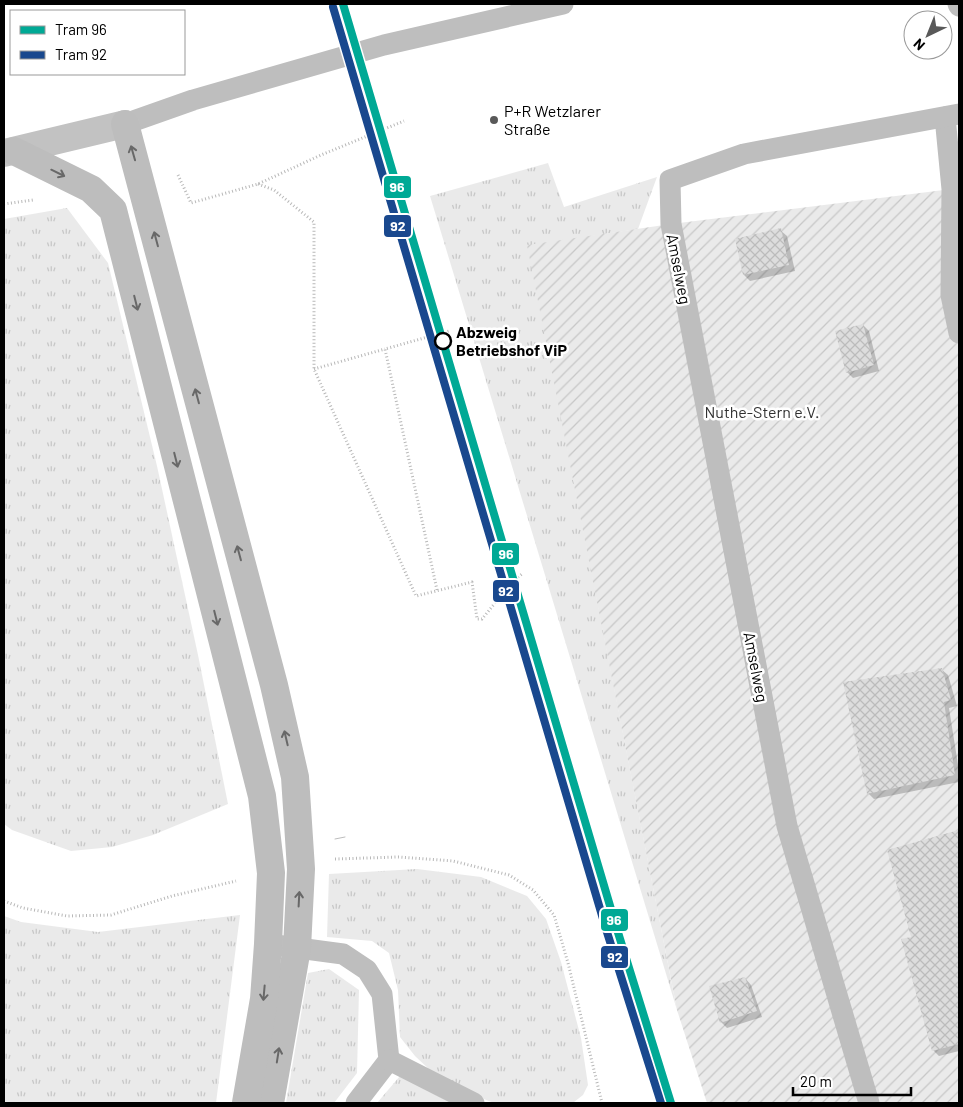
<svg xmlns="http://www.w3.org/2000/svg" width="963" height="1107" viewBox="0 0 963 1107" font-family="Barlow,sans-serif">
	<defs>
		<pattern id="grass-tufts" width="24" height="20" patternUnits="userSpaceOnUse" patternTransform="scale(1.25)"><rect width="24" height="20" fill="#eaeaea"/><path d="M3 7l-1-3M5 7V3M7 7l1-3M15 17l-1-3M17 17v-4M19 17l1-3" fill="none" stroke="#c7c7c7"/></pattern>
		<pattern id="garden-furrows" width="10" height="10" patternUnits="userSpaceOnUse" patternTransform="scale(1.25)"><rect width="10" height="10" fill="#eaeaea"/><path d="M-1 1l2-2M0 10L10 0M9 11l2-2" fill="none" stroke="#c7c7c7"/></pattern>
		<pattern id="building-cross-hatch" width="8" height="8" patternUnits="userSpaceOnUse" patternTransform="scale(1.25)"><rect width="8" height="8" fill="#ddd"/><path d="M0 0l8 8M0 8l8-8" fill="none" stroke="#bcbcbc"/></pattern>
	</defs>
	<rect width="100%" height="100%" fill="#fff"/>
	<g fill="url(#grass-tufts)">
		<path d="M 548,163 L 564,207 L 657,177 L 638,229 L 528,246 L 677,1010 L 430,196 Z"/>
		<path d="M 67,208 L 108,263 L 157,466 L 198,655 L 228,804 L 153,835 L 112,847 L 71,851 L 12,830 L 4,824 L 4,219 Z"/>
		<path d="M 417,869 L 481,877 L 527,896 L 546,919 L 561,962 L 581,1038 L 588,1085 L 583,1095 L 574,1102 L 567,1103 L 494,1103 L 458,1089 L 432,1072 L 415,1056 L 400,1037 L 398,990 L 389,953 L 372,941 L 327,937 L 329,874 Z"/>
		<path d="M 240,915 L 216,1103 L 4,1103 L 4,916 L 21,922 L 98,932 Z"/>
		<path d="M 329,969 L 359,990 L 357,1073 L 334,1103 L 286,1103 L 308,973 Z"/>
		<path d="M 400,1076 L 451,1103 L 377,1103 Z"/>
	</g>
	<path fill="url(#garden-furrows)" d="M 952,189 L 959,189 L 959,1103 L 707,1103 L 677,1010 L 527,245 L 671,224 Z"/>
	<g fill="#0003">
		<path d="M 780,230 L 787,236 L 795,271 L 750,281 L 744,275 Z"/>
		<path d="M 863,325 L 869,331 L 879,371 L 853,378 L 847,372 Z"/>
		<path d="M 941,669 L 948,675 L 957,706 L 949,708 L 959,771 L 959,782 L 874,799 L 868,793 Z"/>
		<path d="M 959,831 L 959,1051 L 939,1056 L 933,1050 L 913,937 L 889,851 Z"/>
		<path d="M 745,978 L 751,985 L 762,1017 L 727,1028 L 721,1022 Z"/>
	</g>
	<g fill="url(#building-cross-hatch)">
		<path d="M 781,228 L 789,265 L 743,275 L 735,239 Z"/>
		<path d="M 863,324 L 874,365 L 846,373 L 835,331 Z"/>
		<path d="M 942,668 L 951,700 L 944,702 L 955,775 L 867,794 L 843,682 Z"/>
		<path d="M 959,830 L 959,1044 L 932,1051 L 901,939 L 911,937 L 887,850 Z"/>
		<path d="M 745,977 L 757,1011 L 720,1023 L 709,986 Z"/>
	</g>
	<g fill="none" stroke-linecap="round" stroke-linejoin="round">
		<g stroke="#b8b8b8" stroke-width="3" stroke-dasharray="1 2.5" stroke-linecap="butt">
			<path d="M 178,175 L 191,203 L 258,184 L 321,155 L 404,121"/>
			<path d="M 258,184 L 274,190 L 314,222 L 314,369 L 416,596 L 472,582 L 477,619 L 482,619 L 513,581 L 522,574"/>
			<path d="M 4,204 L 33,200"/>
			<path d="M 314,369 L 385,349"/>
			<path d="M 437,590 L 385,349 L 449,331"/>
			<path d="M 335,859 L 398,857 L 453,861 L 509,875 L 533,890 L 554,915 L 568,963 L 602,1103"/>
			<path d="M 4,901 L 23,908 L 67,916 L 111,915 L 172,896 L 236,881"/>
		</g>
		<g stroke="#bebebe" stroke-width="21">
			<path d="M 958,4 L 959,6"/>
			<path d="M 945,117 L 952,189 L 951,295 L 959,333"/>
			<path d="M 125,124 L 193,100 L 384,45 L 563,4"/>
			<path d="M 268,944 L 343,954 L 367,970 L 382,994 L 389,1060 L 356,1103"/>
			<path d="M 389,1060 L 474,1103"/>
			<path d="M 869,1103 L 787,826 L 671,224 L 670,180 L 744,154 L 959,114"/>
		</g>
		<path stroke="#c2c2c2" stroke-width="28" d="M 4,153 L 125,124"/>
		<g stroke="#bdbdbd" stroke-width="28">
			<path d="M 125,124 L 274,685 L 295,777 L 301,869 L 297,948 L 270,1103"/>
			<path d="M 14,151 L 91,189 L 113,210 L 262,796 L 271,873 L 268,944 L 264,999 L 246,1103"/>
		</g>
		<path stroke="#bdbdbd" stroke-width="1" d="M 335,839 L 345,837"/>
		<g stroke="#fff" stroke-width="11">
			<path id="tram-1" d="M 343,4 L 616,926 L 671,1103"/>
		</g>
		<g stroke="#fff" stroke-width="11">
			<path id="tram-2" d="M 333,7 L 606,929 L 661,1103"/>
		</g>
		<use href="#tram-1" stroke="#00a995" stroke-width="8"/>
		<use href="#tram-2" stroke="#19488e" stroke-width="8"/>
	</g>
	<defs><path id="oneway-shaft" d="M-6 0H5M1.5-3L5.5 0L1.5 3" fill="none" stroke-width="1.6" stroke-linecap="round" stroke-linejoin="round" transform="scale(1.25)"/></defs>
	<g stroke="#686868">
		<use href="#oneway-shaft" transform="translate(133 153) rotate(-106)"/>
		<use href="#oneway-shaft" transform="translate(58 173) rotate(26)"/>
		<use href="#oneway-shaft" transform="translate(156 239) rotate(-105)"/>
		<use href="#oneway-shaft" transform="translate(136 303) rotate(76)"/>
		<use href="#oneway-shaft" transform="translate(197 396) rotate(-105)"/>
		<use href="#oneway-shaft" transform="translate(176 460) rotate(76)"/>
		<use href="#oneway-shaft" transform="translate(239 553) rotate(-105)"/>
		<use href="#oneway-shaft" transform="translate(216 618) rotate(76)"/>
		<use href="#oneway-shaft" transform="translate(286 738) rotate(-103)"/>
		<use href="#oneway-shaft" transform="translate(299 899) rotate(-87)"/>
		<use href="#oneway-shaft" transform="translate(264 993) rotate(95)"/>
		<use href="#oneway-shaft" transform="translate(278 1055) rotate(-81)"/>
	</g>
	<circle fill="#595959" stroke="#fff" stroke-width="2" cx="494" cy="120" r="5"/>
	<circle fill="#fff" stroke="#000" stroke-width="2.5" cx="443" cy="341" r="8"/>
	<g text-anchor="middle" stroke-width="5" stroke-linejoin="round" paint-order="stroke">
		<g font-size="16" fill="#000" stroke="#fff" text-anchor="start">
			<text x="504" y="117">P+R Wetzlarer<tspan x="504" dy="18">Straße</tspan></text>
		</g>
		<g font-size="16" fill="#000" stroke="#fff">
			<text transform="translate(679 269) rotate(79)" y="6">Amselweg</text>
			<text transform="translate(756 667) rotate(79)" y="6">Amselweg</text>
		</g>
		<g font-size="16" font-weight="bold" fill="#000" stroke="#fff" text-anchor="start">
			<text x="456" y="338">Abzweig<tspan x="456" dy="18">Betriebshof ViP</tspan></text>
		</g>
		<g font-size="16" fill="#303030" stroke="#fff">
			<text x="762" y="418">Nuthe-Stern e.V.</text>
		</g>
	</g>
	<g stroke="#fff" stroke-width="2">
		<rect x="383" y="175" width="29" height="24" rx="5" fill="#00a995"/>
		<rect x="383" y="214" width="29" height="24" rx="5" fill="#19488e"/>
		<rect x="491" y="542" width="29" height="24" rx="5" fill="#00a995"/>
		<rect x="492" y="579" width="28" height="24" rx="5" fill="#19488e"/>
		<rect x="600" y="908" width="29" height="24" rx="5" fill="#00a995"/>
		<rect x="600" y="945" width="29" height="24" rx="5" fill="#19488e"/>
	</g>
	<g font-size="14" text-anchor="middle" font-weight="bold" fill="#fff">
		<text x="397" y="192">96</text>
		<text x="398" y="231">92</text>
		<text x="506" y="559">96</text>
		<text x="506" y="596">92</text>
		<text x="614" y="925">96</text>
		<text x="615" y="962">92</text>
	</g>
	<rect width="963" height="1107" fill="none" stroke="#000000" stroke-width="10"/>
	<rect x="10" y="10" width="175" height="65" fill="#ffffff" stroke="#999999"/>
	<rect x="20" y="26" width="25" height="8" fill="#00a995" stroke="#999999"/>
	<text x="55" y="35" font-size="15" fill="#000000">Tram 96</text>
	<rect x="20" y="51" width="25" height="8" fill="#19488e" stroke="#999999"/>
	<text x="55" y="60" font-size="15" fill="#000000">Tram 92</text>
	<g transform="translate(928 35) rotate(223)"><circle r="24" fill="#ffffff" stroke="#999999"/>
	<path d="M0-4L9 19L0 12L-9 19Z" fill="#595959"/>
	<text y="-8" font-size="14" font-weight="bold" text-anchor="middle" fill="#000000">N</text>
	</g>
	<path d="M793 1087v8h118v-8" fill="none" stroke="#000000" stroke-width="2.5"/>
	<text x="800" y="1087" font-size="15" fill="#000000" stroke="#ffffff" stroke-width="4" paint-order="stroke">20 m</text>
</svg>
